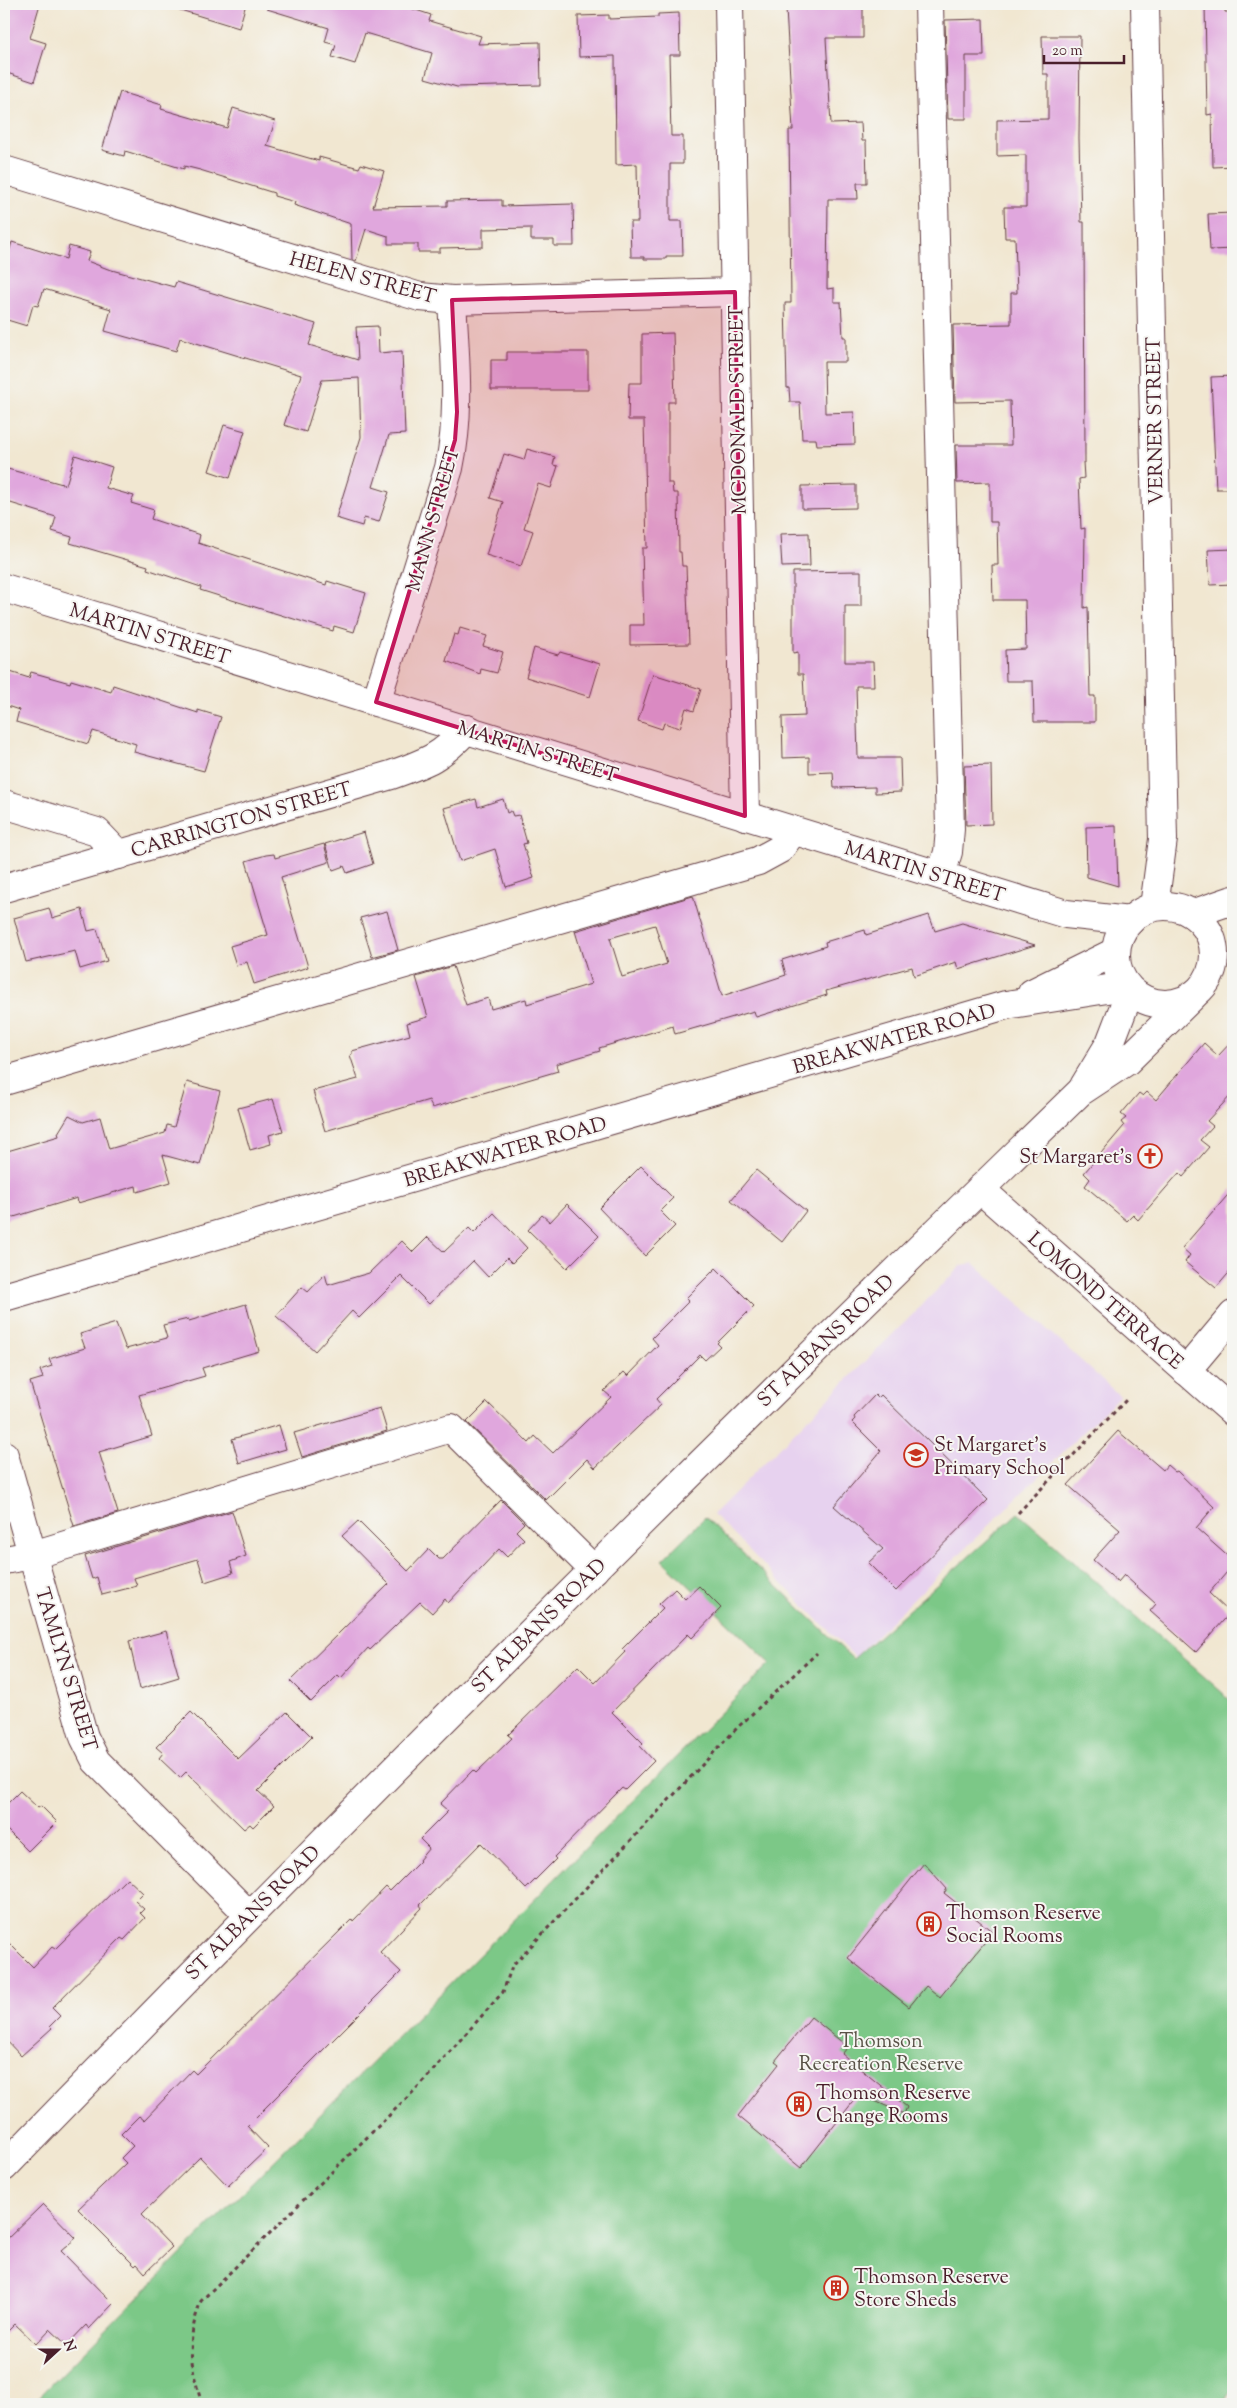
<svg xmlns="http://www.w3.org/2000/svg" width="1237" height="2408" viewBox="0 0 1237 2408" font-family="'Sorts Mill Goudy',serif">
	<rect width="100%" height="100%" fill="#f6f6f2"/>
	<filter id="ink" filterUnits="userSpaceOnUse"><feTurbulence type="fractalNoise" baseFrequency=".02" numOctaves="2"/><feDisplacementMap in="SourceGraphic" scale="10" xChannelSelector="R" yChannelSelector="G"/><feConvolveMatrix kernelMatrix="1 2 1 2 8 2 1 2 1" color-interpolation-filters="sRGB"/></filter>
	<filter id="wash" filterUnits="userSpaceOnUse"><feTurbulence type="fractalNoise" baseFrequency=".0096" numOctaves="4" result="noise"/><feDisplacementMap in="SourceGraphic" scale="20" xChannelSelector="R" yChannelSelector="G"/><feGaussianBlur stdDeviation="1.12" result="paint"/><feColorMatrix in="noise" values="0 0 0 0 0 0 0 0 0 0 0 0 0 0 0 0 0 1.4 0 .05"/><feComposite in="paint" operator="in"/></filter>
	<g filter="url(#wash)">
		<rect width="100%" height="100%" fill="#f1e7d1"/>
		<path fill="#e7d2ef" d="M 974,1263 L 1120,1396 L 855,1657 L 713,1514 L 962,1265 Z"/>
		<path fill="#7bc887" stroke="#627459" d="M 1018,1513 L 1233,1702 L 1233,2387 L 1223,2404 L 32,2404 L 770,1663 L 662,1560 L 705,1517 L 853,1659 Z"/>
		<g id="blocks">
			<g fill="#e0a7dd" fill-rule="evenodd">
				<path d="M 4,4 L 40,4 L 30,38 L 46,43 L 34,82 L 4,72 Z"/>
				<path d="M 177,4 L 246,4 L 239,28 L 177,9 Z"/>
				<path d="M 268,4 L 411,4 L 410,8 L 431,15 L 429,21 L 481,36 L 478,44 L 540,42 L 541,85 L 457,87 L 425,78 L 432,53 L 365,33 L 355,64 L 332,57 L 336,45 L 325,42 L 329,28 L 267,9 Z"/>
				<path d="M 1205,4 L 1225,4 L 1225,12 L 1233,12 L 1233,166 L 1213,167 L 1212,114 L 1207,115 Z"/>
				<path d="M 863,7 L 863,38 L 826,38 L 831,124 L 861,123 L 862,141 L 866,141 L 867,183 L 857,183 L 858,199 L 828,199 L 827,289 L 834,288 L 834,302 L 841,302 L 843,337 L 846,337 L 846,362 L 824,362 L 825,413 L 854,412 L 855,444 L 817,445 L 816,439 L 802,439 L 800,402 L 790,402 L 789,388 L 787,388 L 785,303 L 791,303 L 789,130 L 793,130 L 786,9 Z"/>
				<path d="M 679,13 L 680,55 L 669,55 L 671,136 L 683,136 L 683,164 L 670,164 L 670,221 L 682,221 L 683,256 L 666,256 L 666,259 L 644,259 L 644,257 L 631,257 L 630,222 L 638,222 L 637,164 L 616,165 L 615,56 L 579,57 L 578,16 L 609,15 L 609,19 L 658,17 L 658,14 Z"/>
				<path d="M 983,19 L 984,56 L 966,56 L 966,119 L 948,119 L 945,20 Z"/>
				<path d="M 1042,36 L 1080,36 L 1079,138 L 1081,222 L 1084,222 L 1085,462 L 1083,462 L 1084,478 L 1079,479 L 1081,529 L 1085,528 L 1084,608 L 1088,607 L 1090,696 L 1095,696 L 1095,722 L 1034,722 L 1033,681 L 1006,681 L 1005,650 L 1026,649 L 1025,600 L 993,600 L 992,565 L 998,565 L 997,522 L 990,522 L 990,482 L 957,483 L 956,445 L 1011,445 L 1010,401 L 955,402 L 953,325 L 1011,324 L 1011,293 L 1017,293 L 1015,238 L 1005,238 L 1004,207 L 1026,207 L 1026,155 L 997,156 L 997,120 L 1048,119 L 1048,74 L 1043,74 Z"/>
				<path d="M 120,92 L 162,105 L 161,109 L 227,128 L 233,108 L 275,121 L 267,146 L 319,161 L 319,157 L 359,168 L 361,164 L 384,171 L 373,207 L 447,206 L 447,201 L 502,200 L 502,206 L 573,204 L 574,246 L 554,246 L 554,240 L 531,240 L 531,228 L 483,229 L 483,247 L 440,248 L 440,252 L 418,252 L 418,244 L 388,244 L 388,236 L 366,229 L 356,261 L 352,260 L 351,224 L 294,205 L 295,202 L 274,196 L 274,193 L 200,170 L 184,166 L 184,169 L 125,151 L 124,156 L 102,150 Z"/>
				<path d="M 1233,213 L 1233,249 L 1210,250 L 1208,214 Z"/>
				<path d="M 12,242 L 66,259 L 69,246 L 90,252 L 87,261 L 108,269 L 174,287 L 176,282 L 316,324 L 309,345 L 358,360 L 356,327 L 378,326 L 379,353 L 402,351 L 405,434 L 389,435 L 373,487 L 389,492 L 379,522 L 364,518 L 362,526 L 336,518 L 361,437 L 359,378 L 322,380 L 306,432 L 284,425 L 301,375 L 180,338 L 176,351 L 105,331 L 111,309 L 44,289 L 38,306 L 33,305 L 27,326 L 4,319 L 4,268 Z"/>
				<path d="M 673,333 L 675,402 L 668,402 L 668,483 L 672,483 L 673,493 L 678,493 L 679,552 L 681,552 L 682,566 L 686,566 L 689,644 L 630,645 L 630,625 L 644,625 L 642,548 L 647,548 L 644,420 L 628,420 L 629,383 L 642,383 L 642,334 Z"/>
				<path d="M 507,352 L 588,352 L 588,390 L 491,390 L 491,360 L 507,360 Z"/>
				<path d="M 1233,376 L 1233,489 L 1216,489 L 1211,377 Z"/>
				<path d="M 224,425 L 245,431 L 230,478 L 209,471 Z"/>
				<path d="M 527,449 L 555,457 L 553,465 L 558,466 L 551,488 L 538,484 L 524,528 L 533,531 L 521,566 L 486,555 L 503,502 L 490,498 L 504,454 L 524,460 Z"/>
				<path d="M 75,455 L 112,467 L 106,488 L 134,496 L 131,503 L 154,510 L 151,519 L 200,535 L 198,543 L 326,585 L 327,581 L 366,593 L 354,632 L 334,626 L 333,631 L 219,596 L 200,590 L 201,587 L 147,569 L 148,566 L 70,543 L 72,537 L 52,531 L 56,517 L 4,501 L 4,468 L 66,485 Z"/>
				<path d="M 856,485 L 856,508 L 802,509 L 802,486 Z"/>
				<path d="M 809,533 L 810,566 L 782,567 L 780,534 Z"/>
				<path d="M 1233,549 L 1233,584 L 1210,585 L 1208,550 Z"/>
				<path d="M 861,571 L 861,606 L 845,606 L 845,662 L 873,662 L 874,686 L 856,686 L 858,758 L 900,758 L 901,792 L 875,793 L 875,787 L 834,788 L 833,772 L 809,773 L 809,757 L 783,758 L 782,717 L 805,716 L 803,674 L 798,674 L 798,652 L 793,653 L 793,572 Z"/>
				<path d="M 460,628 L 487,636 L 483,646 L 503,652 L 497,673 L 481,669 L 480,674 L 446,661 L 454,634 L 458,635 Z"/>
				<path d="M 534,648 L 558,655 L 560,652 L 600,664 L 590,697 L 526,677 Z"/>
				<path d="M 4,670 L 29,678 L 31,672 L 70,683 L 71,680 L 111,692 L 113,685 L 198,713 L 198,710 L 221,717 L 204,771 L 134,752 L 136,744 L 93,731 L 88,744 L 16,722 L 19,710 L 4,705 Z"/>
				<path d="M 653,674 L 701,689 L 694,711 L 686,708 L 680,728 L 664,723 L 662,729 L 638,721 Z"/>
				<path d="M 991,765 L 992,824 L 966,825 L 964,766 Z"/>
				<path d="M 476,799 L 478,807 L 503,799 L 507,813 L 511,811 L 513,816 L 519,815 L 527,843 L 523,844 L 534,878 L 506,887 L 495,849 L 460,861 L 444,808 Z"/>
				<path d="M 1116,826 L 1118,886 L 1087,877 L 1086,827 Z"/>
				<path d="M 364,832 L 373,864 L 347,873 L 344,866 L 333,870 L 325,844 Z"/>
				<path d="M 324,844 L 329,862 L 281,877 L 308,967 L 254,984 L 247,962 L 236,965 L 230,946 L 268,935 L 246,861 L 266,855 L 274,854 L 275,858 Z"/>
				<path d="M 693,896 L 722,996 L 786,975 L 782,960 L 826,946 L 825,942 L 865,930 L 866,935 L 929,915 L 935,931 L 962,923 L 1035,945 L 958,969 L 956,962 L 914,976 L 912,967 L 826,991 L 827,995 L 756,1017 L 754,1011 L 675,1034 L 673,1026 L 599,1048 L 600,1051 L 556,1064 L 558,1071 L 432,1108 L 429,1100 L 325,1131 L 313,1091 L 358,1079 L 350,1055 L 352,1054 L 352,1051 L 410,1035 L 407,1023 L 428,1017 L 416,977 L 453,966 L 466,1005 L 488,998 L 491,1009 L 526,999 L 527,1004 L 591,984 L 575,931 ZM 655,925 L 667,964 L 622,977 L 610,938 Z"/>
				<path d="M 49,908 L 52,918 L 82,909 L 88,931 L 97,929 L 107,961 L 80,969 L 75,951 L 26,962 L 14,918 Z"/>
				<path d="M 387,911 L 398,950 L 372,957 L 360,918 Z"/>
				<path d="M 1233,1040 L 1233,1093 L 1207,1121 L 1213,1126 L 1200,1140 L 1209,1147 L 1183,1177 L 1179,1173 L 1138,1220 L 1133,1215 L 1127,1221 L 1085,1186 L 1090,1179 L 1084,1173 L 1124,1126 L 1121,1122 L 1126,1118 L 1121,1114 L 1139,1093 L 1143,1096 L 1147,1092 L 1156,1100 L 1204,1043 L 1218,1056 Z"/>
				<path d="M 187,1082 L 220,1091 L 200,1165 L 163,1155 L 171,1182 L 137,1192 L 136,1186 L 78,1203 L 77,1198 L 4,1220 L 4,1152 L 59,1136 L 58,1133 L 69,1115 L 83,1122 L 100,1117 L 109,1149 L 165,1133 L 167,1125 L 174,1127 Z"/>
				<path d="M 273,1099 L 283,1131 L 269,1135 L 271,1144 L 250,1150 L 238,1108 Z"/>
				<path d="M 641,1166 L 673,1198 L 660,1211 L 675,1226 L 645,1256 L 599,1208 Z"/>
				<path d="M 756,1170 L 806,1211 L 782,1242 L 731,1200 Z"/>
				<path d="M 1233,1189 L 1233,1268 L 1216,1288 L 1185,1262 L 1190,1255 L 1182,1248 Z"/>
				<path d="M 567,1204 L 599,1236 L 567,1268 L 528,1230 L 542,1215 L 550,1222 Z"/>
				<path d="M 494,1213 L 527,1248 L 512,1263 L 507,1258 L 488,1277 L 473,1261 L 429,1304 L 401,1276 L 359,1318 L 352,1311 L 315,1351 L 276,1316 L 302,1287 L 308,1292 L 325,1274 L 328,1285 L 369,1273 L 402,1241 L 413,1252 L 428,1237 L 444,1252 L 469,1228 L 474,1233 Z"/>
				<path d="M 716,1268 L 754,1306 L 717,1343 L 720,1346 L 705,1360 L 700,1355 L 656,1399 L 661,1405 L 595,1468 L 587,1459 L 546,1500 L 467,1422 L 487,1402 L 529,1443 L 535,1436 L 553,1453 L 611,1397 L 604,1391 L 624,1372 L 628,1376 L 658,1345 L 652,1338 L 689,1301 L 686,1298 Z"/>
				<path d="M 246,1304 L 259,1351 L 202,1368 L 205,1376 L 139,1395 L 152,1436 L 99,1452 L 118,1513 L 74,1526 L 30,1382 L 43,1378 L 40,1370 L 52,1366 L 49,1359 L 85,1348 L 80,1334 L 116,1323 L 126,1349 L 167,1338 L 163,1325 L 188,1319 L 189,1321 Z"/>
				<path d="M 875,1395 L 878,1398 L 881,1395 L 988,1500 L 896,1591 L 868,1563 L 883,1549 L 834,1506 L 881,1451 L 852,1422 L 855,1419 L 854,1417 Z"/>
				<path d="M 380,1408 L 387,1431 L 302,1457 L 294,1433 Z"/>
				<path d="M 279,1425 L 286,1449 L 239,1463 L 232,1439 Z"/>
				<path d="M 1118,1431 L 1163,1470 L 1167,1465 L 1175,1472 L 1177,1471 L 1214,1507 L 1196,1528 L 1233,1561 L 1233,1565 L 1209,1593 L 1230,1613 L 1196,1652 L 1150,1611 L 1156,1604 L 1124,1575 L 1118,1582 L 1093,1560 L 1120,1530 L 1068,1485 Z"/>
				<path d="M 501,1500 L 524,1523 L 516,1531 L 524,1539 L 507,1557 L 499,1549 L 448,1603 L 445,1599 L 432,1613 L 420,1602 L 370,1650 L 368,1648 L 341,1678 L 338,1675 L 311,1702 L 290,1681 L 389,1584 L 342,1536 L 358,1521 L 408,1571 L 429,1549 L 439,1559 L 443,1559 Z"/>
				<path d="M 232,1511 L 246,1556 L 230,1562 L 233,1573 L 205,1582 L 198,1559 L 134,1578 L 137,1586 L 102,1595 L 97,1577 L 92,1579 L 85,1556 Z"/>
				<path d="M 699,1586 L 721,1608 L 692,1638 L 688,1634 L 612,1712 L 643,1743 L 640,1746 L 654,1761 L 625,1790 L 622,1788 L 554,1857 L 556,1859 L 526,1889 L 481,1843 L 420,1905 L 422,1908 L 380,1952 L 401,1972 L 247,2126 L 268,2148 L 228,2186 L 200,2157 L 141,2215 L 172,2247 L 145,2273 L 137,2264 L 135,2266 L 78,2209 L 126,2163 L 121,2158 L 133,2146 L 121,2134 L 139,2116 L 144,2120 L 192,2070 L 196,2074 L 352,1919 L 353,1921 L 386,1887 L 390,1891 L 420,1861 L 419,1860 L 429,1848 L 420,1839 L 448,1811 L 440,1804 L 473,1770 L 476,1773 L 512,1738 L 508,1735 L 578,1666 L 595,1683 L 625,1652 L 622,1649 L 663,1608 L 659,1604 L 675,1589 L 685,1599 Z"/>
				<path d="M 166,1631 L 179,1677 L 140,1689 L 129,1641 Z"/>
				<path d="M 191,1712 L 238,1759 L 287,1712 L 312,1737 L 258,1791 L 274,1806 L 253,1827 L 250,1824 L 244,1829 L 186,1772 L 180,1778 L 159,1758 L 163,1753 L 156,1747 Z"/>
				<path d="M 20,1791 L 38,1808 L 41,1806 L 57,1822 L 28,1851 L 4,1827 L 4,1807 Z"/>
				<path d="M 924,1863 L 947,1889 L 944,1893 L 993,1932 L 940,1997 L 926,1986 L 909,2007 L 848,1958 Z"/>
				<path d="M 127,1878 L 143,1893 L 135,1901 L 144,1909 L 140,1913 L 145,1918 L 124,1940 L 121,1938 L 52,2008 L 60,2016 L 50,2026 L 52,2028 L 21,2056 L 4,2038 L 4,1938 L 33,1967 L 52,1947 L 55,1949 Z"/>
				<path d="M 811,2017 L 848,2047 L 842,2054 L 907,2107 L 904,2114 L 859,2094 L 801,2168 L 738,2116 L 779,2064 L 775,2061 Z"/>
				<path d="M 43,2204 L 76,2238 L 61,2251 L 113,2304 L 89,2329 L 86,2325 L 67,2345 L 50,2329 L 36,2344 L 15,2324 L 4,2335 L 4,2242 Z"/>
			</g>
		</g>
	</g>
	<g filter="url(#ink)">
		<use href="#blocks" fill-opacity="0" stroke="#633d44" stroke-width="1"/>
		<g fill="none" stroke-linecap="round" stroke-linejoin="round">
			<g stroke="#633d44" stroke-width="30">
				<g id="minor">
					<path d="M 729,4 L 745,816"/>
					<path d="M 929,4 L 950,829 L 948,852 L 941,875"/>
					<path d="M 1145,4 L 1163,839 L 1154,907"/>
					<path d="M 4,170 L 420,297 L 452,300 L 735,292"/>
					<path d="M 4,588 L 1066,914 L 1130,921"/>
					<path d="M 376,702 L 449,468 C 461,412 455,357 452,300"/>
					<path d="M 4,804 L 97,832 L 119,855"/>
					<path d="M 4,888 L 391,775 C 428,762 441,757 467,729"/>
					<circle cx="1165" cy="955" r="49"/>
					<path d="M 1192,914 L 1233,900"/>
					<path d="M 1032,993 L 1115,952"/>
					<path d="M 4,1081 L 758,861 L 780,849 L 793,831"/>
					<path d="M 1084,1086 L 1110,1043 L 1130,991"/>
					<path d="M 980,1189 L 1233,1412"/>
					<path d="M 4,1297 L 1006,1005 L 1126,986"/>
					<path d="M 1186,1371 L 1233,1315"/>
					<path d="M 4,1455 L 84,1737 L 96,1761 L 249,1915"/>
					<path d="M 4,1560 L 33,1555 L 451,1428 L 594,1570"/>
					<path d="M 4,2167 C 357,1803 716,1445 1080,1092 L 1127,1061 L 1193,996"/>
				</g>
			</g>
			<g stroke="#633d44" stroke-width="3" stroke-dasharray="4 4" stroke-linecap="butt">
				<path d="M 1018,1513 L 1128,1398"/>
				<path d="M 202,2404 C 190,2365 186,2340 201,2301 L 421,2084 L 503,1992 L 512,1966 L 738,1727 L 817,1653"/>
			</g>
			<use href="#minor" stroke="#fff" stroke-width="28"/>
		</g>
	</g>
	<path fill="#c2185b" fill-opacity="0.2" stroke="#c2185b" stroke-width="4" stroke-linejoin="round" d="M 735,292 L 745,816 L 376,702 L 455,440 L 457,412 L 452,300 Z"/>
	<defs>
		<g id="church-ring" transform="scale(1.25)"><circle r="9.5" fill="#f6f6f2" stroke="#c8321e" stroke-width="1.5"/><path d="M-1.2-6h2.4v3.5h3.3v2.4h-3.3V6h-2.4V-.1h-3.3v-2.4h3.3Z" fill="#c8321e"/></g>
		<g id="school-ring" transform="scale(1.25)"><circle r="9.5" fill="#f6f6f2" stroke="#c8321e" stroke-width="1.5"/><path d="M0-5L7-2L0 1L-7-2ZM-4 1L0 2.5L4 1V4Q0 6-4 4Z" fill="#c8321e"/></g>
		<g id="building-ring" transform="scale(1.25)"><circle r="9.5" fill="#f6f6f2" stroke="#c8321e" stroke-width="1.5"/><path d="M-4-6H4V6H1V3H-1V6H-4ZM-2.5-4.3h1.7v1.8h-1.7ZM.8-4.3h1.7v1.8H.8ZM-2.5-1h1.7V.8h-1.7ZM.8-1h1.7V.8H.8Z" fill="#c8321e"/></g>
	</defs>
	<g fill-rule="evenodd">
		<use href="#church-ring" x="1150" y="1156"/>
		<use href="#school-ring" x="916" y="1455"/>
		<use href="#building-ring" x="929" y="1924"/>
		<use href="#building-ring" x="799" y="2104"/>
		<use href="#building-ring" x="836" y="2288"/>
	</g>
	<g text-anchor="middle" stroke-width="4" stroke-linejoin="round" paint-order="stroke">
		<g font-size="20" fill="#4a1f2b" stroke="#f6f6f2">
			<text transform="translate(363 277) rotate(15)" y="7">HELEN STREET</text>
			<text transform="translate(737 410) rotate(-91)" y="7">MCDONALD STREET</text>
			<text transform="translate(1154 421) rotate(-91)" y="7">VERNER STREET</text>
			<text transform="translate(432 519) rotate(-74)" y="7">MANN STREET</text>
			<text transform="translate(150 633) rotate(17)" y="7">MARTIN STREET</text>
			<text transform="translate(538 751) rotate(17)" y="7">MARTIN STREET</text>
			<text transform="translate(241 819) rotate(-16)" y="7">CARRINGTON STREET</text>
			<text transform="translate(925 871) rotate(17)" y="7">MARTIN STREET</text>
			<text transform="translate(894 1038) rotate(-16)" y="7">BREAKWATER ROAD</text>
			<text transform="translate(505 1151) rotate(-16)" y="7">BREAKWATER ROAD</text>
			<text transform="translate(1106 1300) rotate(41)" y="7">LOMOND TERRACE</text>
			<text transform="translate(825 1340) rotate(-44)" y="7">ST ALBANS ROAD</text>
			<text transform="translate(538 1625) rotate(-45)" y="7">ST ALBANS ROAD</text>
			<text transform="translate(67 1669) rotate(73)" y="7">TAMLYN STREET</text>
			<text transform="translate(252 1912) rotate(-45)" y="7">ST ALBANS ROAD</text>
		</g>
		<g font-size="20" fill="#4a1f2b" stroke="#f6f6f2" text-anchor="start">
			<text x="1132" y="1163" text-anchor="end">St Margaret's</text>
			<text x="934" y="1451">St Margaret's<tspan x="934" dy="23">Primary School</tspan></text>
			<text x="946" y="1919">Thomson Reserve<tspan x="946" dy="23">Social Rooms</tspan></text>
			<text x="816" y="2099">Thomson Reserve<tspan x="816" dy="23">Change Rooms</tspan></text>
			<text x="854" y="2283">Thomson Reserve<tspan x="854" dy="23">Store Sheds</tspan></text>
		</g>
		<g font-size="20" fill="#595247" stroke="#f6f6f2">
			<text x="881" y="2047">Thomson<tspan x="881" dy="23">Recreation Reserve</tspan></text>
		</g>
	</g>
	<rect width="1237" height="2408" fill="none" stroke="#f6f6f2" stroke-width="20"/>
	<g transform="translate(58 2350) rotate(69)" stroke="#f6f6f2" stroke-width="4" paint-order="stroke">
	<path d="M0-4L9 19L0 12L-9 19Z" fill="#4a1f2b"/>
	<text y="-8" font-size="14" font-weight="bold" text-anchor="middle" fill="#4a1f2b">N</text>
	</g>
	<path d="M1044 55v8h80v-8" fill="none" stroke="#4a1f2b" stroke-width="2.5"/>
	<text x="1052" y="55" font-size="15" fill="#4a1f2b" stroke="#f6f6f2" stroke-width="4" paint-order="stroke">20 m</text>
</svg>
